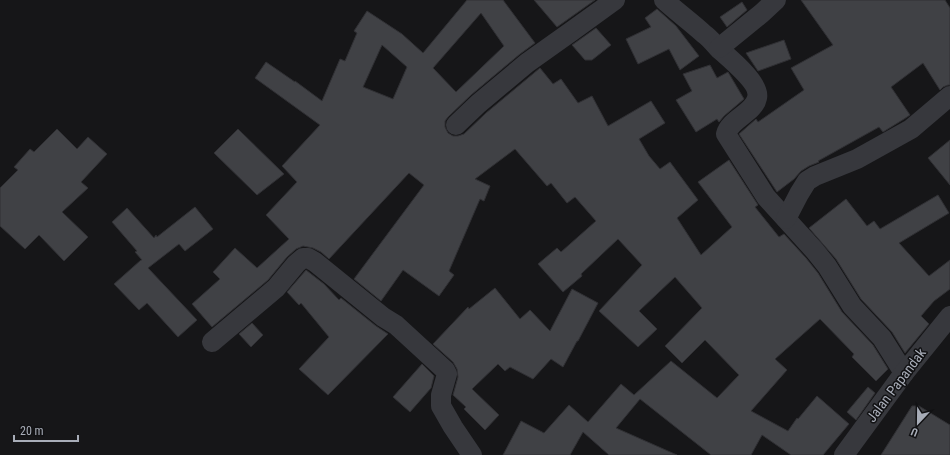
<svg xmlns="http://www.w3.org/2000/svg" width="950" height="455" viewBox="0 0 950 455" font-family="'Roboto Condensed',sans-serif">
	<rect width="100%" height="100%" fill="#161618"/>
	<g fill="#404145" stroke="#303034" fill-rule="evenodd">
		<path d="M 467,0 L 503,0 L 535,43 L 520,54 L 471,95 L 448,117 L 445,121 L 445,127 L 448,133 L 453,136 L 458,136 L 464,134 L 486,113 L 540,68 L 553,84 L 561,79 L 578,103 L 592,96 L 608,126 L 651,101 L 665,123 L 639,139 L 649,156 L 660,169 L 670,162 L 698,200 L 677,218 L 701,255 L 732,227 L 698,182 L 729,160 L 758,205 L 755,207 L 779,237 L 784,234 L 806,258 L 818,273 L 842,312 L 873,345 L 888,369 L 876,381 L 852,357 L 854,354 L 820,319 L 775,359 L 787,370 L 751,411 L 788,431 L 797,418 L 798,419 L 817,396 L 849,424 L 823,455 L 791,455 L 762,435 L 751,455 L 711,455 L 640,399 L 616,428 L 677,455 L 609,455 L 583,432 L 570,455 L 503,455 L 521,421 L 544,433 L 569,405 L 588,422 L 621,384 L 634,395 L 671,361 L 717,398 L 739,375 L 705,340 L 682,363 L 665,346 L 702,308 L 675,277 L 639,311 L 657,329 L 638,347 L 599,311 L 642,265 L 618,239 L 581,274 L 582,276 L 563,292 L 538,264 L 557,248 L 561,252 L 596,221 L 575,197 L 567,203 L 551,183 L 547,186 L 515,149 L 475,179 L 490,186 L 484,201 L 480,199 L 449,271 L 454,275 L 439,296 L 403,270 L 381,301 L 354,279 L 424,185 L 409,173 L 329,259 L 321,252 L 313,248 L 303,246 L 296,249 L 287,257 L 268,280 L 212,327 L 192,304 L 220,279 L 213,272 L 235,248 L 257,268 L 289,239 L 266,215 L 297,182 L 282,166 L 320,125 L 255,78 L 266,62 L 295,82 L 295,81 L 322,101 L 340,59 L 345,61 L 357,33 L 354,31 L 367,11 L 402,34 L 423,53 ZM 481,13 L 504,46 L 456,92 L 433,68 ZM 382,45 L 407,67 L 393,99 L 363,87 Z"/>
		<path d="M 534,0 L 595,0 L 557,27 Z"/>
		<path d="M 801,0 L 945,0 L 950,8 L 950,85 L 948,85 L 943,87 L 940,90 L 923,63 L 891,87 L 910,115 L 904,119 L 883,132 L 879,127 L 818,161 L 819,162 L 809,166 L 801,171 L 794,179 L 777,192 L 739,134 L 756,119 L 758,122 L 804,90 L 791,68 L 833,45 Z"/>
		<path d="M 742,2 L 747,10 L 727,27 L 720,17 Z"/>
		<path d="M 657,9 L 676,26 L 699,56 L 680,70 L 669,49 L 638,64 L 626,39 L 651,27 L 645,18 Z"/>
		<path d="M 596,28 L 611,45 L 592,60 L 585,60 L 572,45 Z"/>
		<path d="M 784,40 L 791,59 L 758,71 L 746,53 Z"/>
		<path d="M 710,65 L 717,78 L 728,72 L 744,99 L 724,116 L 719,122 L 717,119 L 696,132 L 676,100 L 692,91 L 683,74 Z"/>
		<path d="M 57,129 L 77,149 L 88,137 L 107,154 L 81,182 L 88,188 L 62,212 L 88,237 L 64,261 L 39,235 L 25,249 L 0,226 L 0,188 L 18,170 L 14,167 L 30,149 L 34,152 Z"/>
		<path d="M 238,129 L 284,174 L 257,195 L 214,153 Z"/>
		<path d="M 950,140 L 950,185 L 928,158 Z"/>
		<path d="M 938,195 L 949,213 L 899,243 L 929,276 L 950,260 L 950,289 L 934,301 L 921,316 L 929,324 L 905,353 L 892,332 L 861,299 L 836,259 L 809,228 L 846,199 L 867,226 L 874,221 L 880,229 Z"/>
		<path d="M 195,207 L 213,229 L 185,251 L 179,244 L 148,268 L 197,320 L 178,337 L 147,303 L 139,310 L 114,284 L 141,260 L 142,260 L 135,252 L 137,251 L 112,222 L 127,208 L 154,238 L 156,235 L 157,237 Z"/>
		<path d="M 306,270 L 324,284 L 339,300 L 341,298 L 376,326 L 388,334 L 328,395 L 299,369 L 329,337 L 301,303 L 299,305 L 287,292 Z"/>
		<path d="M 495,288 L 520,319 L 530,310 L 550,331 L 572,289 L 598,303 L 578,341 L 577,341 L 563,367 L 551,359 L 533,379 L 510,367 L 505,371 L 498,364 L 472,389 L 499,415 L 485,430 L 464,409 L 466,407 L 453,395 L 458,377 L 457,369 L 453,362 L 433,344 L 468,307 L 469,309 Z"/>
		<path d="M 252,323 L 263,335 L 251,347 L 239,334 Z"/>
		<path d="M 422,364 L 434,376 L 431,388 L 410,412 L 393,397 Z"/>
		<path d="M 868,387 L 875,393 L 856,420 L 847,412 Z"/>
		<path d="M 912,406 L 919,406 L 950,425 L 950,455 L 881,455 Z"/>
	</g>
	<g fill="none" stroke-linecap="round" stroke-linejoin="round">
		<g stroke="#37383d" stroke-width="20">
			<path d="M 664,0 C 677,12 691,22 704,34 C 710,38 714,44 719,49 C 729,58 761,84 757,98 C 754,113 730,119 726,134 L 766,197 L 815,251 L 827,266 L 852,306 L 882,338 L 904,373"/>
			<path d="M 719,48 L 762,13 L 776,0"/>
			<path d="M 456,125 L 478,104 L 527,63 L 572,31 L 615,0"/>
			<path d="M 786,219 L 799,194 L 807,181 L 815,176 L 857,159 L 911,129 L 950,96"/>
			<path d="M 212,342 L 276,288 L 296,264 L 303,258 L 308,258 L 315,262 L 383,317 L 396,325 L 445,370 L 447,374 L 441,395 L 441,406 L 453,427 L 472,455"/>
			<path d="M 844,455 L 904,373 L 950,316"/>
		</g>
	</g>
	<g text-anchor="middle" stroke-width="3" stroke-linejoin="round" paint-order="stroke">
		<g font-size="14" fill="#a8adb8" stroke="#111113">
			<text transform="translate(896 385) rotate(-53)" y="5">Jalan Papandak</text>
		</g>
	</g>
	<g transform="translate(918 423) rotate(202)" stroke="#111113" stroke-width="3" paint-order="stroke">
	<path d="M0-3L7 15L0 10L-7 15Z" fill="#a8adb8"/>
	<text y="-6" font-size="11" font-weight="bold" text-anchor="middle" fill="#a8adb8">U</text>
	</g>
	<path d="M14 435v6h64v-6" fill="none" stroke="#a8adb8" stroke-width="2"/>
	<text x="20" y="435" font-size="12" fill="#a8adb8" stroke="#111113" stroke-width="3" paint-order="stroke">20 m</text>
</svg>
